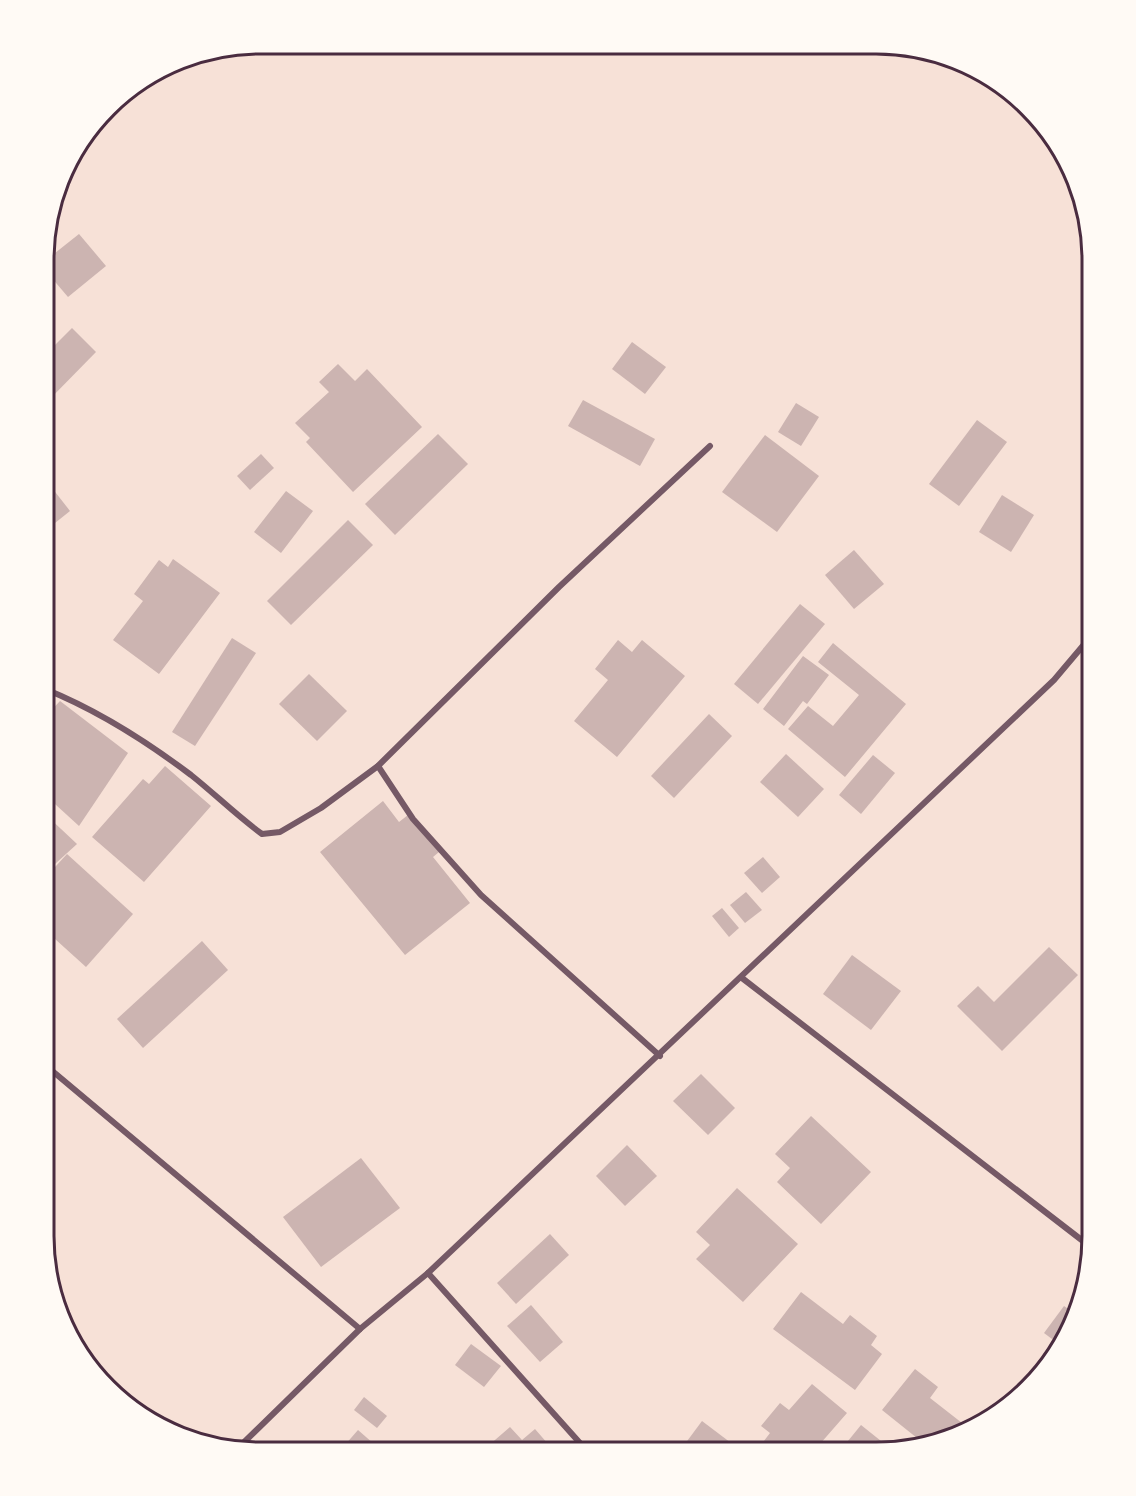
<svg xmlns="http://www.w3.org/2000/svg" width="1136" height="1496" viewBox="0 0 1136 1496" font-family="'Sofia Sans Condensed',sans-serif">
	<rect width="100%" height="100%" fill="#f7e1d7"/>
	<g fill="#ccb4b1">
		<path d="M 71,155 L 76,160 L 66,170 L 68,163 Z"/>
		<path d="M 79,234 L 106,266 L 68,297 L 45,270 L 45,261 Z"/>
		<path d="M 72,328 L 96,352 L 45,404 L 45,355 Z"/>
		<path d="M 632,342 L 666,367 L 645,394 L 612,369 Z"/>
		<path d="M 338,364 L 355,381 L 367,369 L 422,427 L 353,492 L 306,442 L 310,438 L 295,423 L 329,392 L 319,382 Z"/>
		<path d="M 583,400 L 655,439 L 640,466 L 568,426 Z"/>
		<path d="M 796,403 L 819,417 L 801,446 L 778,432 Z"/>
		<path d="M 977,420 L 1007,442 L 959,506 L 929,484 Z"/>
		<path d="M 438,434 L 468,464 L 395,535 L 365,504 Z"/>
		<path d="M 765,435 L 819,476 L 777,532 L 722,492 Z"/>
		<path d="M 261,454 L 274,468 L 250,490 L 237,476 Z"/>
		<path d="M 45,479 L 70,511 L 45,531 Z"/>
		<path d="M 286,491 L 313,511 L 281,553 L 254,532 Z"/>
		<path d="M 1002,495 L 1034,515 L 1011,552 L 979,532 Z"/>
		<path d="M 348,520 L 373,545 L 291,625 L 267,601 Z"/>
		<path d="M 854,550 L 884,584 L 854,609 L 825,575 Z"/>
		<path d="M 173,559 L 220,593 L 159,674 L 113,640 L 143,601 L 134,594 L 159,560 L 168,567 Z"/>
		<path d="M 800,604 L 825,624 L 758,704 L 734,684 Z"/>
		<path d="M 232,638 L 256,653 L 195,746 L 172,732 Z"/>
		<path d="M 618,640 L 632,652 L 642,640 L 685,676 L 617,757 L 574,721 L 608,680 L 595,669 Z"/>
		<path d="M 833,643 L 906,704 L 845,777 L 788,729 L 808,706 L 833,726 L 859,695 L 818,662 Z"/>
		<path d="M 803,656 L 829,675 L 807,704 L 803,701 L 784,726 L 763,709 Z"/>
		<path d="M 309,674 L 347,711 L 317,741 L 279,704 Z"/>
		<path d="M 60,701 L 128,753 L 79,826 L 44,794 L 44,718 Z"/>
		<path d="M 709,714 L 732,736 L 674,798 L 651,776 Z"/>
		<path d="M 786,754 L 824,789 L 798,817 L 760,782 Z"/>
		<path d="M 873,755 L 895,773 L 861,814 L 839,795 Z"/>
		<path d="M 165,766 L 211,806 L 144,882 L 92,837 L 143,779 L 149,784 Z"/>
		<path d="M 383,801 L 399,822 L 408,815 L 439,852 L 433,857 L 470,903 L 405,955 L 320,852 Z"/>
		<path d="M 44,813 L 77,844 L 44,874 Z"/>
		<path d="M 67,854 L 133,914 L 86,967 L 44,929 L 44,879 Z"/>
		<path d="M 763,857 L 780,877 L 762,893 L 744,873 Z"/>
		<path d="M 746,892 L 762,910 L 745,923 L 730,905 Z"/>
		<path d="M 722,908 L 739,928 L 729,937 L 712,916 Z"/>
		<path d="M 202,941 L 228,970 L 143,1048 L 117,1019 Z"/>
		<path d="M 1049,947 L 1078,975 L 1002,1051 L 957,1006 L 978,986 L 994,1002 Z"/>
		<path d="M 852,955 L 901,991 L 871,1030 L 823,994 Z"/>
		<path d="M 701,1074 L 735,1108 L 708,1135 L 673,1101 Z"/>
		<path d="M 811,1116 L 871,1172 L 821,1224 L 777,1182 L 790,1168 L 775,1154 Z"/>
		<path d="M 627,1145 L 657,1176 L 625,1206 L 596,1176 Z"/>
		<path d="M 361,1158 L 400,1208 L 321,1267 L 283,1217 Z"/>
		<path d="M 737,1188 L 798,1244 L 743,1302 L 696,1259 L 710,1245 L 696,1232 Z"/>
		<path d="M 550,1234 L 569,1255 L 516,1304 L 497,1283 Z"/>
		<path d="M 801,1292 L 843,1324 L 850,1315 L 877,1336 L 871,1345 L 882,1354 L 855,1390 L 773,1329 Z"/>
		<path d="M 531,1305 L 563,1342 L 540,1362 L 507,1326 Z"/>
		<path d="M 1064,1306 L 1071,1311 L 1060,1345 L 1044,1333 Z"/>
		<path d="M 471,1344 L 501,1366 L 484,1387 L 455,1365 Z"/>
		<path d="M 915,1369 L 938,1387 L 930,1398 L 971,1430 L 922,1442 L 882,1410 Z"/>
		<path d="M 812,1384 L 847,1413 L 813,1452 L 767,1452 L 760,1446 L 770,1433 L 761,1426 L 780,1403 L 789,1410 Z"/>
		<path d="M 364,1397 L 387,1416 L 377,1428 L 354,1410 Z"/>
		<path d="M 702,1421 L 743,1452 L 679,1452 Z"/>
		<path d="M 861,1425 L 891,1449 L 877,1452 L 839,1452 Z"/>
		<path d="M 510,1427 L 522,1440 L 535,1429 L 555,1452 L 493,1451 L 488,1446 Z"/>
		<path d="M 358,1430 L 382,1451 L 351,1451 L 344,1446 Z"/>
	</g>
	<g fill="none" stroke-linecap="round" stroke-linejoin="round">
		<g stroke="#755966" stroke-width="6">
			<path d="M 45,689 C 97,710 146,741 191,775 C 215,794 237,816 262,834 L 280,832 L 321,808 L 378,766 L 559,587 L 710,446"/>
			<path d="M 378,766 L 413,819 L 481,895 L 660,1056"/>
			<path d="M 742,978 L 1092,1248"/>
			<path d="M 44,1064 L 360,1329"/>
			<path d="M 428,1273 L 588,1452"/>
			<path d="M 235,1451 L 360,1329 L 428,1273 L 1054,680 L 1092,635"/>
		</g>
	</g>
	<path d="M0 0H1136V1496H0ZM260 54H876A206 206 0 0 1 1082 260V1236A206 206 0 0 1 876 1442H260A206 206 0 0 1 54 1236V260A206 206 0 0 1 260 54Z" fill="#fffaf5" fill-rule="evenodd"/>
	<path fill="none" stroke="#4a2c40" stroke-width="3" d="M260 54H876A206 206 0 0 1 1082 260V1236A206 206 0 0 1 876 1442H260A206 206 0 0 1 54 1236V260A206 206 0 0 1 260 54Z"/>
</svg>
